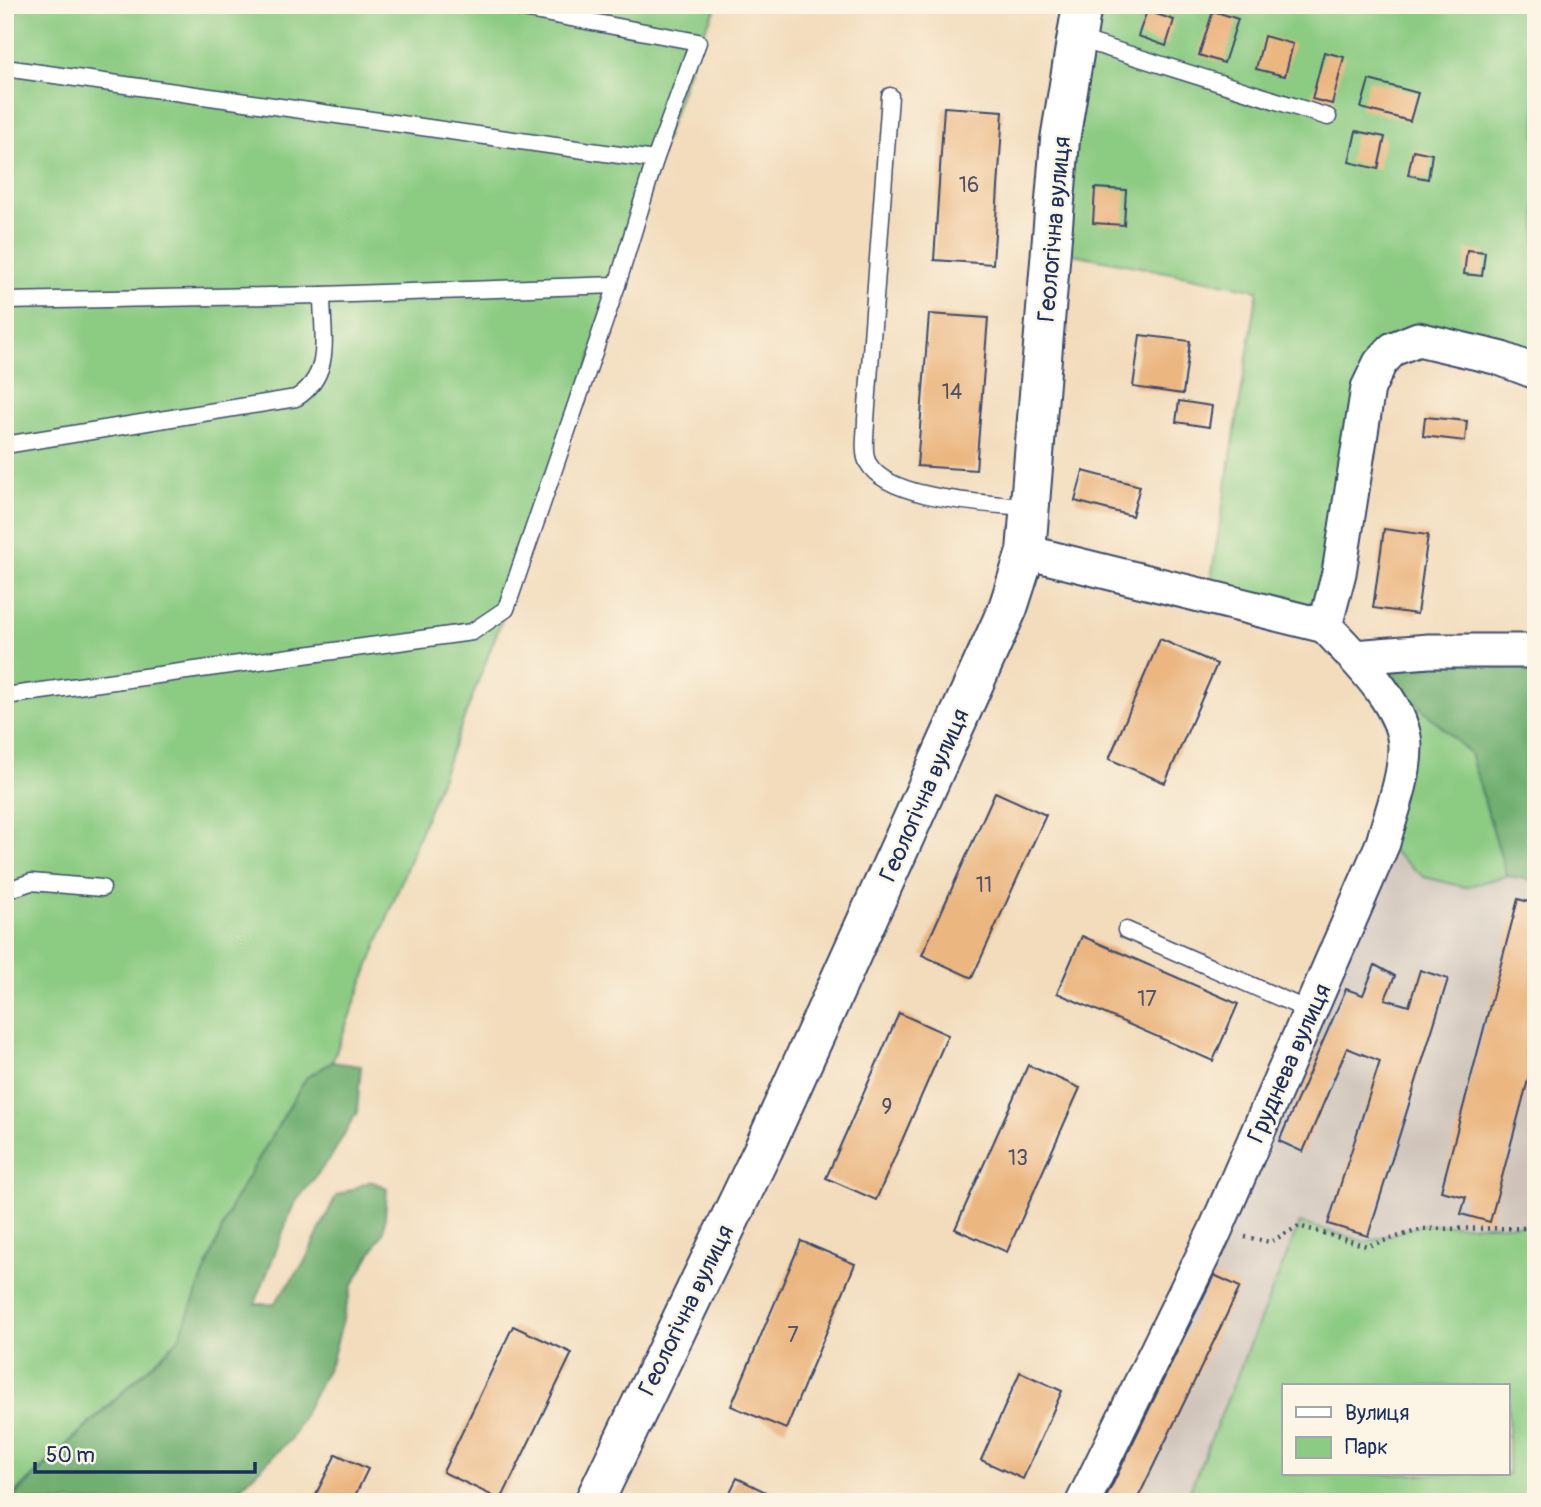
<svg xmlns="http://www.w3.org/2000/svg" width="1541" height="1507" viewBox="0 0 1541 1507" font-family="Pangolin,sans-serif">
	<rect width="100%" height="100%" fill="#fcf5e5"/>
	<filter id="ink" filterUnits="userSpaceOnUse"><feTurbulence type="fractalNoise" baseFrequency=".0143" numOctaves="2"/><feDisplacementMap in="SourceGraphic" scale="14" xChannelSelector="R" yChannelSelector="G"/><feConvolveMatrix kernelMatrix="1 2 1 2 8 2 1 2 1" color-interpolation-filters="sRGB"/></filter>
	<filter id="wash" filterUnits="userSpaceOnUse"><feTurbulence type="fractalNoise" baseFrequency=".00686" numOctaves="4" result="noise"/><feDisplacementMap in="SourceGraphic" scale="28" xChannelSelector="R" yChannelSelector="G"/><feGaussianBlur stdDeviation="1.57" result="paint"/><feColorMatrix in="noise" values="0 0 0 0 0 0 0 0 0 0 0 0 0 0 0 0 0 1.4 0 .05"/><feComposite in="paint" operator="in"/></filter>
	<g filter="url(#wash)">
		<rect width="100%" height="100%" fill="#f2dcbc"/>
		<path fill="#cec2b9" d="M 1383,843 L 1424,877 L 1464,887 L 1507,876 L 1536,881 L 1536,1225 L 1422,1225 L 1367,1242 L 1300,1223 L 1185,1502 L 1083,1502 Z"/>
		<g fill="#8bcb82" stroke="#537d70" stroke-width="2" fill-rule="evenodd">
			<path d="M 5,5 L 718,5 L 698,42 L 506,609 L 332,1062 L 306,1078 L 232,1204 L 178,1340 L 5,1502 Z"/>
			<path d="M 1082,5 L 1536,5 L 1536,372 L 1393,349 L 1325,626 L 1208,597 L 1258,290 L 1052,250 Z"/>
			<path d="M 1372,678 L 1418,705 L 1470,753 L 1507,876 L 1465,887 L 1424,877 L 1383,843 L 1402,768 Z"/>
			<path d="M 1300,1223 L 1367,1242 L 1422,1225 L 1536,1225 L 1536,1502 L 1185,1502 ZM 1284,1386 L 1508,1386 L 1508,1474 L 1284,1474 Z"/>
		</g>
		<g fill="#70af70" stroke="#466f67" stroke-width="2">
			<path d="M 1429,651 L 1536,651 L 1536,881 L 1507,876 L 1470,753 L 1418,705 L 1372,678 Z"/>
			<path d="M 332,1062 L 361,1066 L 357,1112 L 331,1157 L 294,1204 L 255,1304 L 274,1304 L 304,1263 L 336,1196 L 371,1181 L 387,1188 L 384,1231 L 352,1286 L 332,1360 L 291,1439 L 225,1502 L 8,1502 L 178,1340 L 232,1204 L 306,1078 Z"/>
		</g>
		<g id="blocks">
			<g fill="#ebb680">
				<path d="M 1147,11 L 1174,20 L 1166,46 L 1138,36 Z"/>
				<path d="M 1213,11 L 1238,19 L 1224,63 L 1199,55 Z"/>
				<path d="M 1264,36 L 1293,44 L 1285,76 L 1256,69 Z"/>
				<path d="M 1324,52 L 1344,57 L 1332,104 L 1312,99 Z"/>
				<path d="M 1369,80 L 1418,93 L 1410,121 L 1361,108 Z"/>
				<path d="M 944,107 L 1003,111 L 993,264 L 934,260 Z"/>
				<path d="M 1356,131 L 1385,137 L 1378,169 L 1349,162 Z"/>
				<path d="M 1413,150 L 1432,154 L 1428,179 L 1408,175 Z"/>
				<path d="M 1095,188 L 1126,190 L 1124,225 L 1093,223 Z"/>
				<path d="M 1467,250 L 1485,252 L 1482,276 L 1464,274 Z"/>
				<path d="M 929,314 L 988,318 L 976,470 L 917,466 Z"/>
				<path d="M 1140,335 L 1190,341 L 1183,394 L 1133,387 Z"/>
				<path d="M 1179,401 L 1212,406 L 1209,427 L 1176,422 Z"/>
				<path d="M 1425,417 L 1467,421 L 1465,441 L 1423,436 Z"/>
				<path d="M 1083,471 L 1140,486 L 1132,516 L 1075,501 Z"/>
				<path d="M 1384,529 L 1428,535 L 1417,614 L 1373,608 Z"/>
				<path d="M 1160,639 L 1217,664 L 1165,783 L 1109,759 Z"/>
				<path d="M 995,792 L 1046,815 L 972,978 L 922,955 Z"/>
				<path d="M 1518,899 L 1536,904 L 1536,1050 L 1490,1222 L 1461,1214 L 1466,1197 L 1441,1191 Z"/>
				<path d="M 1082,936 L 1238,1004 L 1213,1061 L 1057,993 Z"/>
				<path d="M 1375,965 L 1395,976 L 1385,999 L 1409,1006 L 1420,970 L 1448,979 L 1368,1236 L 1328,1224 L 1380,1061 L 1347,1048 L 1303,1152 L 1279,1141 L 1346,989 L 1363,995 Z"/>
				<path d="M 899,1013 L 948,1035 L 876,1200 L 826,1178 Z"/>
				<path d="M 1028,1065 L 1080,1088 L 1007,1252 L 955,1229 Z"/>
				<path d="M 1535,1178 L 1536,1178 L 1536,1207 L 1527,1204 Z"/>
				<path d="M 801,1241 L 855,1264 L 786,1429 L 731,1406 Z"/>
				<path d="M 1214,1275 L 1240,1287 L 1136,1502 L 1104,1502 Z"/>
				<path d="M 513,1326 L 572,1353 L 501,1500 L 443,1472 Z"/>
				<path d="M 1020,1372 L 1062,1391 L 1023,1479 L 981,1460 Z"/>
				<path d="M 336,1454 L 368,1469 L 352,1502 L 312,1502 Z"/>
				<path d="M 737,1478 L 776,1497 L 774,1502 L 725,1502 Z"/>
			</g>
		</g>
	</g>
	<g filter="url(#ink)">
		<use href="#blocks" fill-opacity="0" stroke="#3b496c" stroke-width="2"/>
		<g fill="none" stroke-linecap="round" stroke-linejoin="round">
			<g stroke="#3b496c" stroke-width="19">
				<g id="lane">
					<path d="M 1076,38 L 1328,117"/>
					<path d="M 5,68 L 655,160"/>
					<path d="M 890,96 L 866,420 C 866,432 862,453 868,463 C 889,501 991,503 1031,508"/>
					<path d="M 5,301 L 322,295 L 617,285 L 655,160 L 698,42 L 502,5"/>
					<path d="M 5,445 L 296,398 C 334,374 322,335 322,295"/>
					<path d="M 5,696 L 472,632 L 506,609 L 617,285"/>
					<path d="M 5,891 L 31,882 L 102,888"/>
					<path d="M 1126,930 L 1312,1012"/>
				</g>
			</g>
			<g stroke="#3b496c" stroke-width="37">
				<g id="street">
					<path d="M 1026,552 L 1325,626 L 1339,573 L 1368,388 L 1380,363 L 1393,349 L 1418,339 L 1499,358 L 1536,372"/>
					<path d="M 1354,657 L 1429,651 L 1536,651"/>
					<path d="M 1083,1502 L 1215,1231 L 1383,843 C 1391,813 1405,779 1405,747 C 1405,705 1353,656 1325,626"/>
				</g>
			</g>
			<g stroke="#3b496c" stroke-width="42">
				<path id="secondary" d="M 594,1502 L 764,1148 L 1008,608 L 1026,552 L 1060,140 L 1082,5"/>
			</g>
			<path stroke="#3b496c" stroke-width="4.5" stroke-dasharray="2 5" stroke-linecap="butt" d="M 1245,1237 L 1270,1242 L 1299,1226 L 1367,1246 L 1423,1229 L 1536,1228"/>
			<use href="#lane" stroke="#fff" stroke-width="16"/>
			<use href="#street" stroke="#fff" stroke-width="33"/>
			<use href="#secondary" stroke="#fff" stroke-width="38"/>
		</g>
	</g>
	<g text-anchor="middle" stroke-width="5" stroke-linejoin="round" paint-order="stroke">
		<g font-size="21" fill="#4f5166">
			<text x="969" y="192">16</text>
			<text x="952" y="399">14</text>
			<text x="984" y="892">11</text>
			<text x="1147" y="1006">17</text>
			<text x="887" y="1114">9</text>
			<text x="1018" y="1165">13</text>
			<text x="793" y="1342">7</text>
		</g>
		<g font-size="24" fill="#1b2f5e" stroke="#fcf5e5">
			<text transform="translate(1054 229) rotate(-85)" y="8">Геологічна вулиця</text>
			<text transform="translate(924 795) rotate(-66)" y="8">Геологічна вулиця</text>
			<text transform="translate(1289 1063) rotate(-66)" y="8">Груднева вулиця</text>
			<text transform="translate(686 1310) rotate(-64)" y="8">Геологічна вулиця</text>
		</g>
	</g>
	<rect width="1541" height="1507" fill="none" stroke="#fcf5e5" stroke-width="28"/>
	<rect x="1282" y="1384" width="228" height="91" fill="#fcf5e5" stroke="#a2a6af" stroke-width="2"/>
	<rect x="1296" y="1407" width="35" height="10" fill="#ffffff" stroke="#a2a6af" stroke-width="2"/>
	<text x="1345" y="1420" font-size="21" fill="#1b2f5e">Вулиця</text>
	<rect x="1296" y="1437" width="35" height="21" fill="#8bcb82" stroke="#a2a6af" stroke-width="2"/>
	<text x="1345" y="1454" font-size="21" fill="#1b2f5e">Парк</text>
	<path d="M35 1462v10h220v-10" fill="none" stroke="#1b2f5e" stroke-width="3.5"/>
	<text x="46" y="1462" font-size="21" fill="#1b2f5e" stroke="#fcf5e5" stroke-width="5" paint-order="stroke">50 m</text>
</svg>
